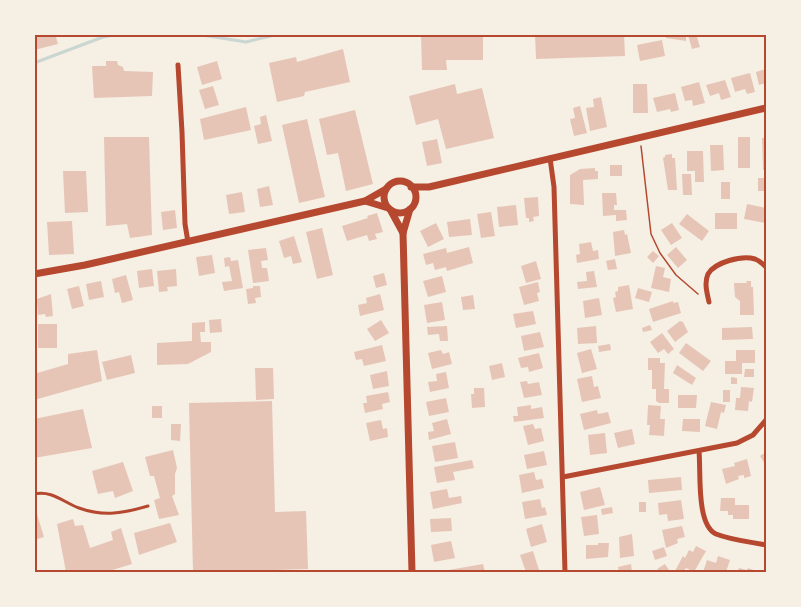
<svg xmlns="http://www.w3.org/2000/svg" width="801" height="607" viewBox="0 0 801 607" font-family="Poppins,sans-serif">
	<rect width="100%" height="100%" fill="#f6efe4"/>
	<g fill="none" stroke-linecap="round" stroke-linejoin="round">
		<g stroke="#c9d6d2" stroke-width="3">
			<path d="M 196,34 L 246,42 L 279,34"/>
			<path d="M 34,63 L 103,37 L 119,34"/>
		</g>
	</g>
	<g fill="#e6c5b7">
		<path d="M 34,34 L 55,34 L 58,44 L 34,50 Z"/>
		<path d="M 421,34 L 483,34 L 483,60 L 446,60 L 447,70 L 422,70 Z"/>
		<path d="M 535,34 L 624,34 L 625,56 L 536,59 Z"/>
		<path d="M 666,34 L 686,34 L 686,41 L 666,38 Z"/>
		<path d="M 696,34 L 700,47 L 692,49 L 688,35 Z"/>
		<path d="M 662,40 L 665,56 L 640,61 L 637,45 Z"/>
		<path d="M 343,49 L 350,82 L 305,92 L 304,96 L 277,102 L 269,63 L 296,57 L 297,62 Z"/>
		<path d="M 106,61 L 117,61 L 118,65 L 123,67 L 124,71 L 153,72 L 152,96 L 94,98 L 92,66 L 106,66 Z"/>
		<path d="M 217,61 L 222,79 L 202,85 L 197,67 Z"/>
		<path d="M 766,69 L 766,83 L 759,85 L 756,72 Z"/>
		<path d="M 750,73 L 755,92 L 747,94 L 745,89 L 735,92 L 731,78 Z"/>
		<path d="M 725,80 L 731,97 L 721,100 L 719,93 L 710,96 L 706,85 Z"/>
		<path d="M 699,82 L 705,103 L 693,106 L 692,100 L 685,101 L 681,87 Z"/>
		<path d="M 455,84 L 457,94 L 482,88 L 494,138 L 446,149 L 438,119 L 416,125 L 409,96 Z"/>
		<path d="M 633,84 L 647,84 L 648,113 L 633,113 Z"/>
		<path d="M 213,86 L 219,105 L 205,109 L 199,90 Z"/>
		<path d="M 675,93 L 679,110 L 671,112 L 670,109 L 657,112 L 653,98 Z"/>
		<path d="M 601,97 L 607,127 L 590,131 L 586,108 L 594,107 L 593,99 Z"/>
		<path d="M 580,106 L 587,133 L 574,136 L 570,119 L 575,118 L 573,108 Z"/>
		<path d="M 246,107 L 251,130 L 204,140 L 200,119 Z"/>
		<path d="M 355,110 L 373,184 L 346,191 L 338,153 L 327,155 L 319,119 Z"/>
		<path d="M 266,115 L 272,141 L 258,144 L 254,126 L 261,124 L 260,117 Z"/>
		<path d="M 307,119 L 325,197 L 299,203 L 282,125 Z"/>
		<path d="M 104,137 L 149,137 L 152,235 L 130,238 L 127,224 L 106,226 Z"/>
		<rect x="738" y="137" width="12" height="31"/>
		<path d="M 762,138 L 766,138 L 766,170 L 763,170 Z"/>
		<path d="M 437,139 L 442,163 L 427,166 L 422,142 Z"/>
		<path d="M 710,145 L 723,145 L 724,170 L 711,171 Z"/>
		<path d="M 687,151 L 703,151 L 704,182 L 695,182 L 695,171 L 687,171 Z"/>
		<path d="M 672,154 L 672,158 L 675,158 L 677,190 L 668,190 L 663,158 L 665,157 L 665,155 Z"/>
		<rect x="610" y="165" width="12" height="11"/>
		<path d="M 595,168 L 595,171 L 598,171 L 598,179 L 583,180 L 584,205 L 570,204 L 570,175 L 580,169 Z"/>
		<path d="M 63,171 L 86,171 L 88,212 L 65,213 Z"/>
		<path d="M 682,174 L 691,174 L 692,195 L 683,195 Z"/>
		<path d="M 758,178 L 765,178 L 766,191 L 758,191 Z"/>
		<rect x="721" y="182" width="9" height="17"/>
		<path d="M 269,186 L 273,205 L 260,207 L 257,189 Z"/>
		<path d="M 242,192 L 245,212 L 229,214 L 226,195 Z"/>
		<path d="M 602,193 L 616,193 L 617,205 L 614,205 L 614,210 L 626,210 L 627,220 L 616,221 L 616,215 L 603,216 Z"/>
		<path d="M 538,197 L 539,216 L 533,217 L 534,221 L 529,222 L 529,218 L 526,218 L 524,198 Z"/>
		<path d="M 747,204 L 766,208 L 765,223 L 744,219 Z"/>
		<path d="M 516,205 L 518,225 L 499,227 L 497,207 Z"/>
		<path d="M 175,210 L 177,228 L 163,230 L 161,212 Z"/>
		<path d="M 491,212 L 495,236 L 481,238 L 477,214 Z"/>
		<path d="M 377,213 L 383,232 L 375,234 L 377,239 L 369,241 L 367,235 L 347,241 L 342,226 L 368,218 L 367,216 Z"/>
		<rect x="715" y="213" width="22" height="16"/>
		<path d="M 687,214 L 709,231 L 702,241 L 679,224 Z"/>
		<path d="M 470,219 L 472,235 L 449,237 L 447,222 Z"/>
		<path d="M 72,221 L 74,254 L 49,255 L 47,222 Z"/>
		<path d="M 436,223 L 444,239 L 428,247 L 420,231 Z"/>
		<path d="M 672,223 L 682,238 L 671,245 L 661,230 Z"/>
		<path d="M 322,228 L 333,275 L 317,279 L 306,232 Z"/>
		<path d="M 624,230 L 625,235 L 627,234 L 631,253 L 615,256 L 613,232 Z"/>
		<path d="M 294,236 L 302,262 L 293,264 L 291,256 L 284,258 L 279,241 Z"/>
		<path d="M 591,242 L 593,251 L 598,250 L 599,259 L 577,263 L 576,255 L 580,254 L 579,244 Z"/>
		<path d="M 469,247 L 473,263 L 447,271 L 446,267 L 435,270 L 433,263 L 426,265 L 423,254 L 446,248 L 447,253 Z"/>
		<path d="M 676,247 L 687,260 L 678,268 L 667,255 Z"/>
		<path d="M 266,248 L 268,260 L 261,261 L 262,268 L 267,268 L 269,281 L 253,283 L 248,250 Z"/>
		<path d="M 653,251 L 659,256 L 653,263 L 647,257 Z"/>
		<path d="M 212,255 L 215,273 L 199,276 L 196,257 Z"/>
		<path d="M 230,257 L 231,261 L 238,260 L 243,288 L 224,291 L 222,282 L 232,281 L 229,266 L 225,267 L 224,258 Z"/>
		<path d="M 615,259 L 617,269 L 608,270 L 606,261 Z"/>
		<path d="M 536,261 L 541,279 L 526,283 L 521,266 Z"/>
		<path d="M 656,266 L 665,268 L 663,277 L 671,279 L 669,292 L 651,288 Z"/>
		<path d="M 152,269 L 154,286 L 139,288 L 137,271 Z"/>
		<path d="M 176,269 L 177,286 L 167,287 L 168,291 L 159,292 L 157,271 Z"/>
		<path d="M 594,271 L 597,287 L 578,289 L 577,282 L 587,281 L 586,272 Z"/>
		<path d="M 384,273 L 387,285 L 376,288 L 373,276 Z"/>
		<path d="M 126,275 L 133,300 L 122,303 L 119,292 L 115,293 L 112,279 Z"/>
		<path d="M 442,276 L 446,292 L 428,297 L 423,281 Z"/>
		<path d="M 101,281 L 104,297 L 89,300 L 86,284 Z"/>
		<path d="M 746,281 L 751,281 L 751,287 L 753,287 L 754,315 L 740,315 L 740,301 L 735,297 L 734,283 L 747,283 Z"/>
		<path d="M 538,282 L 540,292 L 537,293 L 539,301 L 524,305 L 519,287 Z"/>
		<path d="M 629,285 L 633,309 L 616,312 L 613,298 L 616,297 L 615,292 L 618,291 L 618,287 Z"/>
		<path d="M 79,286 L 84,306 L 72,309 L 67,289 Z"/>
		<path d="M 253,286 L 260,286 L 261,297 L 255,298 L 256,303 L 248,304 L 246,289 L 253,288 Z"/>
		<path d="M 638,288 L 652,292 L 649,302 L 635,298 Z"/>
		<path d="M 51,294 L 53,316 L 46,317 L 45,314 L 38,315 L 37,299 Z"/>
		<path d="M 380,294 L 384,310 L 360,316 L 358,305 L 367,303 L 366,298 Z"/>
		<path d="M 473,295 L 475,309 L 463,310 L 461,297 Z"/>
		<path d="M 599,298 L 602,315 L 585,318 L 583,301 Z"/>
		<path d="M 673,301 L 673,303 L 678,302 L 681,313 L 653,322 L 649,309 Z"/>
		<path d="M 442,302 L 445,320 L 427,323 L 424,305 Z"/>
		<path d="M 533,311 L 536,324 L 516,328 L 513,314 Z"/>
		<path d="M 221,319 L 222,332 L 210,333 L 209,320 Z"/>
		<path d="M 381,320 L 389,333 L 375,341 L 367,329 Z"/>
		<path d="M 680,321 L 683,322 L 688,332 L 675,342 L 667,331 Z"/>
		<path d="M 205,322 L 205,332 L 200,332 L 201,342 L 211,342 L 211,352 L 188,364 L 157,365 L 157,343 L 192,341 L 192,323 Z"/>
		<rect x="38" y="324" width="19" height="24"/>
		<path d="M 650,325 L 652,330 L 643,332 L 642,328 Z"/>
		<path d="M 447,326 L 448,341 L 440,341 L 439,334 L 428,335 L 427,327 Z"/>
		<path d="M 596,326 L 597,343 L 578,344 L 577,328 Z"/>
		<path d="M 752,327 L 753,339 L 722,340 L 722,328 Z"/>
		<path d="M 540,332 L 544,347 L 524,351 L 521,336 Z"/>
		<path d="M 662,333 L 674,349 L 668,354 L 664,349 L 658,353 L 650,342 Z"/>
		<path d="M 686,343 L 711,361 L 703,371 L 679,353 Z"/>
		<path d="M 610,344 L 611,350 L 599,352 L 598,346 Z"/>
		<path d="M 382,345 L 386,361 L 364,366 L 362,359 L 356,360 L 354,352 Z"/>
		<path d="M 591,349 L 597,369 L 582,373 L 577,353 Z"/>
		<path d="M 97,350 L 102,381 L 34,400 L 34,374 L 68,364 L 68,354 Z"/>
		<path d="M 441,350 L 443,354 L 449,352 L 452,364 L 432,369 L 428,353 Z"/>
		<path d="M 736,350 L 755,350 L 755,363 L 742,363 L 742,374 L 725,374 L 725,361 L 736,361 Z"/>
		<path d="M 539,353 L 543,368 L 529,372 L 528,367 L 521,368 L 518,358 Z"/>
		<path d="M 131,355 L 135,373 L 107,380 L 102,362 Z"/>
		<path d="M 648,358 L 660,358 L 660,363 L 665,363 L 664,389 L 669,389 L 669,403 L 659,403 L 656,401 L 656,389 L 652,389 L 652,370 L 648,370 Z"/>
		<path d="M 502,363 L 505,377 L 492,380 L 489,366 Z"/>
		<path d="M 677,365 L 696,378 L 692,385 L 673,373 Z"/>
		<path d="M 255,368 L 273,368 L 274,399 L 256,400 Z"/>
		<path d="M 745,369 L 754,369 L 754,377 L 744,377 Z"/>
		<path d="M 387,371 L 389,386 L 373,389 L 370,375 Z"/>
		<path d="M 446,372 L 449,388 L 430,392 L 428,382 L 437,381 L 436,374 Z"/>
		<path d="M 592,376 L 594,387 L 598,386 L 601,398 L 582,402 L 577,379 Z"/>
		<path d="M 731,377 L 737,378 L 737,384 L 731,384 Z"/>
		<path d="M 527,381 L 528,384 L 539,382 L 542,395 L 524,398 L 520,382 Z"/>
		<path d="M 741,387 L 754,388 L 752,402 L 749,401 L 748,411 L 735,410 L 736,398 L 740,398 Z"/>
		<path d="M 474,388 L 484,388 L 485,407 L 472,408 L 471,394 L 474,394 Z"/>
		<rect x="723" y="390" width="7" height="12"/>
		<path d="M 388,392 L 390,402 L 382,404 L 383,409 L 365,413 L 363,403 L 367,403 L 366,396 Z"/>
		<path d="M 678,395 L 697,395 L 696,408 L 678,408 Z"/>
		<path d="M 446,398 L 449,412 L 429,416 L 426,402 Z"/>
		<path d="M 272,401 L 275,512 L 306,511 L 308,569 L 275,570 L 275,572 L 193,572 L 189,403 Z"/>
		<path d="M 711,402 L 726,405 L 724,413 L 721,412 L 717,429 L 705,426 Z"/>
		<path d="M 531,405 L 531,409 L 542,407 L 544,418 L 514,422 L 513,416 L 518,416 L 517,407 Z"/>
		<path d="M 648,405 L 661,406 L 660,419 L 665,419 L 664,436 L 649,435 L 650,425 L 647,425 Z"/>
		<rect x="152" y="406" width="10" height="12"/>
		<path d="M 83,409 L 92,448 L 34,458 L 34,419 Z"/>
		<path d="M 597,410 L 598,414 L 608,412 L 611,423 L 584,430 L 580,414 Z"/>
		<path d="M 447,419 L 451,434 L 429,440 L 428,432 L 434,431 L 432,423 Z"/>
		<path d="M 683,419 L 700,419 L 700,432 L 682,431 Z"/>
		<path d="M 381,420 L 383,429 L 387,428 L 388,437 L 370,441 L 366,423 Z"/>
		<path d="M 171,424 L 181,424 L 180,441 L 171,440 Z"/>
		<path d="M 533,424 L 535,429 L 541,428 L 544,441 L 528,445 L 523,426 Z"/>
		<path d="M 632,429 L 635,444 L 618,448 L 614,433 Z"/>
		<path d="M 605,433 L 607,453 L 590,455 L 588,435 Z"/>
		<path d="M 455,442 L 458,458 L 435,462 L 432,446 Z"/>
		<path d="M 173,450 L 177,468 L 175,474 L 175,494 L 172,496 L 179,515 L 159,519 L 154,500 L 160,498 L 154,476 L 150,476 L 145,457 Z"/>
		<path d="M 544,451 L 547,465 L 527,469 L 524,455 Z"/>
		<path d="M 766,452 L 766,466 L 760,456 Z"/>
		<path d="M 747,459 L 751,476 L 744,478 L 744,475 L 738,476 L 739,479 L 726,484 L 722,469 L 735,466 L 734,463 Z"/>
		<path d="M 472,460 L 474,468 L 453,472 L 455,480 L 437,483 L 434,467 Z"/>
		<path d="M 123,462 L 133,491 L 115,498 L 113,491 L 98,494 L 92,471 Z"/>
		<path d="M 534,472 L 536,480 L 542,479 L 544,488 L 522,493 L 519,475 Z"/>
		<path d="M 681,477 L 682,490 L 649,493 L 648,480 Z"/>
		<path d="M 600,487 L 605,505 L 584,510 L 580,492 Z"/>
		<path d="M 447,489 L 449,498 L 461,496 L 462,503 L 433,509 L 430,492 Z"/>
		<path d="M 721,498 L 735,498 L 735,505 L 749,505 L 749,519 L 733,519 L 733,515 L 728,515 L 728,511 L 720,511 Z"/>
		<path d="M 540,499 L 542,508 L 545,507 L 547,515 L 525,519 L 522,502 Z"/>
		<path d="M 681,500 L 684,519 L 668,521 L 667,514 L 659,515 L 658,503 Z"/>
		<rect x="639" y="502" width="7" height="10"/>
		<path d="M 34,504 L 44,537 L 34,540 Z"/>
		<path d="M 612,507 L 613,513 L 602,515 L 601,509 Z"/>
		<path d="M 597,515 L 599,534 L 584,536 L 581,517 Z"/>
		<path d="M 451,518 L 452,531 L 431,532 L 430,519 Z"/>
		<path d="M 73,519 L 75,526 L 83,525 L 90,548 L 113,540 L 111,532 L 121,528 L 132,564 L 106,572 L 66,572 L 57,524 Z"/>
		<path d="M 170,523 L 177,542 L 139,555 L 134,533 Z"/>
		<path d="M 542,524 L 547,542 L 531,547 L 526,529 Z"/>
		<path d="M 682,526 L 685,537 L 677,539 L 678,543 L 666,548 L 662,530 Z"/>
		<path d="M 632,534 L 634,556 L 620,558 L 619,537 Z"/>
		<path d="M 451,541 L 455,558 L 434,562 L 431,545 Z"/>
		<path d="M 598,543 L 609,543 L 608,557 L 586,559 L 586,545 L 598,545 Z"/>
		<path d="M 696,546 L 706,551 L 694,572 L 686,568 L 683,572 L 675,571 L 683,556 L 685,558 L 689,550 L 693,552 Z"/>
		<path d="M 664,547 L 667,556 L 655,560 L 652,551 Z"/>
		<path d="M 533,551 L 539,570 L 526,572 L 520,555 Z"/>
		<path d="M 718,556 L 730,560 L 726,572 L 703,572 L 707,560 L 716,563 Z"/>
		<path d="M 483,564 L 485,572 L 443,572 L 443,571 Z"/>
		<path d="M 631,564 L 632,572 L 619,572 L 618,567 Z"/>
		<path d="M 665,564 L 669,570 L 660,572 L 657,569 Z"/>
		<path d="M 739,568 L 747,570 L 748,568 L 759,572 L 737,572 Z"/>
	</g>
	<g fill="none" stroke-linecap="round" stroke-linejoin="round">
		<path stroke="#b5482f" stroke-width="1.5" d="M 641,146 L 651,234 L 660,253 L 676,275 L 698,294"/>
		<path stroke="#b5482f" stroke-width="3" d="M 34,494 C 52,490 63,502 79,508 C 104,517 124,513 148,506"/>
		<g stroke="#b5482f" stroke-width="5">
			<path d="M 178,65 L 182,132 L 185,224 L 188,242"/>
			<path d="M 550,158 L 554,187 L 565,572"/>
			<path d="M 709,302 C 707,293 704,283 708,274 C 715,262 742,255 755,259 C 760,261 763,264 766,267"/>
			<path d="M 699,451 C 701,472 696,525 716,534 C 731,540 751,542 766,545"/>
			<path d="M 563,477 L 737,443 L 753,435 L 766,420"/>
		</g>
		<g stroke="#b5482f" stroke-width="7">
			<circle cx="400" cy="197" r="16"/>
			<path d="M 411,187 L 429,187 L 766,108"/>
			<path d="M 365,201 L 388,208"/>
			<path d="M 410,209 L 403,233 L 412,572"/>
			<path d="M 391,211 L 403,233"/>
			<path d="M 34,274 L 85,265 L 365,201 L 386,189"/>
		</g>
	</g>
	<rect width="801" height="607" fill="none" stroke="#f6efe4" stroke-width="72"/>
	<rect x="36" y="36" width="729" height="535" fill="none" stroke="#b5482f" stroke-width="2"/>
</svg>
